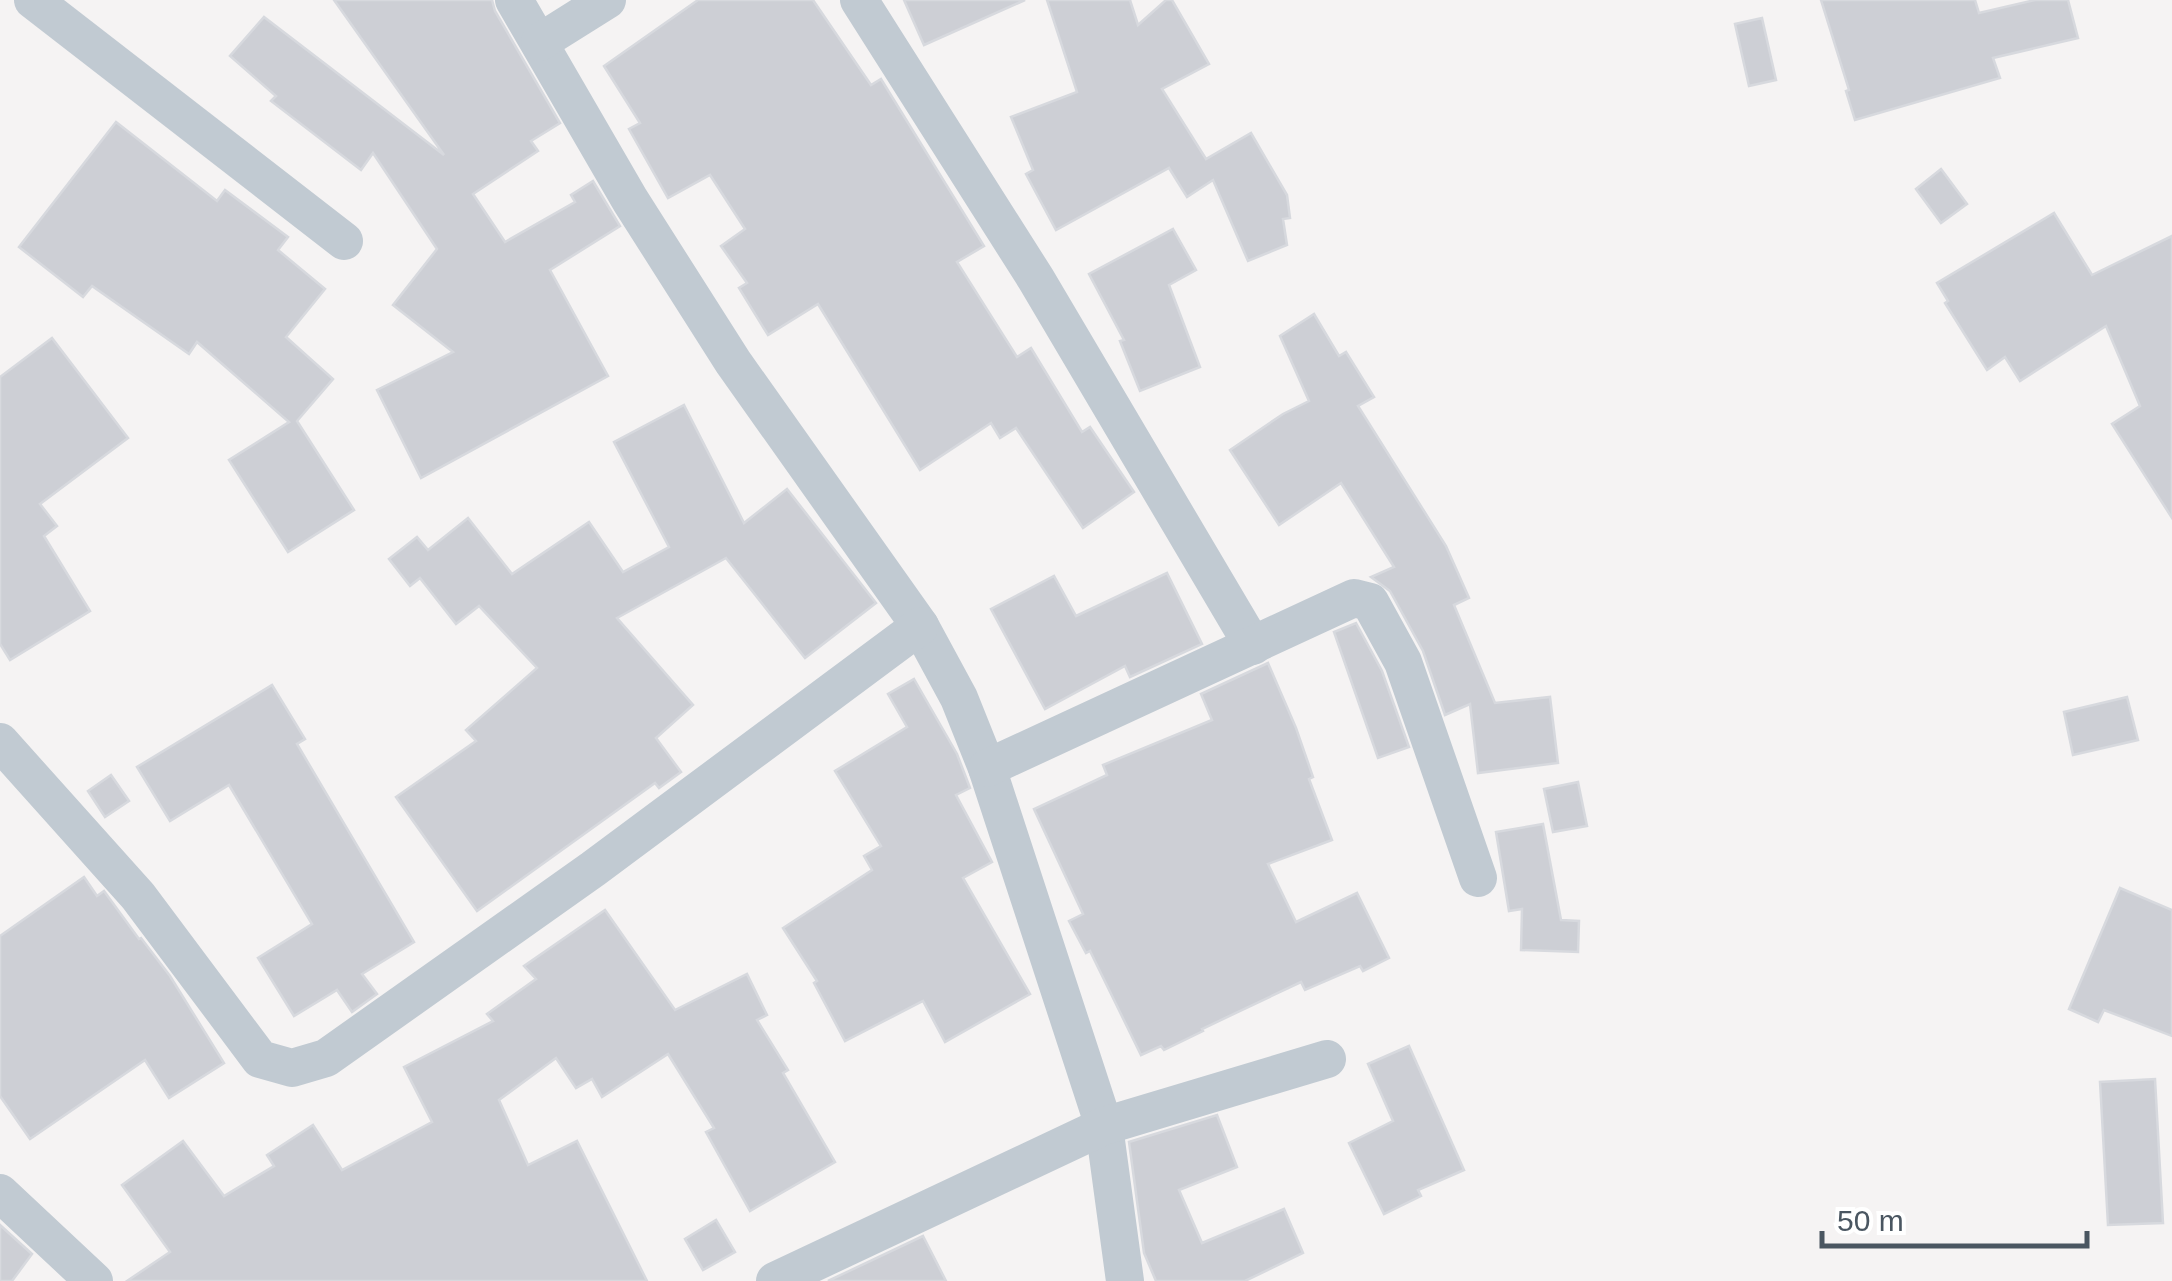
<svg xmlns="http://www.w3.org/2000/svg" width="2172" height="1281" viewBox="0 0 2172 1281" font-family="Arial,sans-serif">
	<rect width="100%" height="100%" fill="#f5f3f3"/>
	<g fill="#cdcfd5" stroke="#d7d9de" stroke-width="2.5">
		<path d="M 334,0 L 492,0 L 495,11 L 560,123 L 531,141 L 538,151 L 473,194 L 505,242 L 575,202 L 571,195 L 593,181 L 620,226 L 550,270 L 608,376 L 421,478 L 377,390 L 453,352 L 393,305 L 437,249 L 373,153 L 361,170 L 271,101 L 276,96 L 230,56 L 264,17 L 444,155 Z"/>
		<path d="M 698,0 L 813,0 L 871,85 L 881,79 L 984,246 L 957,262 L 1017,357 L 1031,348 L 1082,432 L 1090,427 L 1134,492 L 1083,528 L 1016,428 L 1000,438 L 991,423 L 920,470 L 818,304 L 768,335 L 739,288 L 747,283 L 721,246 L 745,229 L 710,175 L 668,198 L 629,129 L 640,123 L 604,66 Z"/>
		<path d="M 904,0 L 1025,0 L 924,45 Z"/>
		<path d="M 1047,0 L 1130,0 L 1138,25 L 1166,0 L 1172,0 L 1209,64 L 1162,89 L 1206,159 L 1251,133 L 1287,195 L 1290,218 L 1283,219 L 1287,245 L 1248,261 L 1213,180 L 1187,197 L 1169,168 L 1056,230 L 1026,174 L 1033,170 L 1011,117 L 1077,92 Z"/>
		<path d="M 1821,0 L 1975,0 L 1979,13 L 2035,0 L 2068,0 L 2078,38 L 1993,58 L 2000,78 L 1855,120 L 1846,91 L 1849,90 Z"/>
		<path d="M 1762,18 L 1776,80 L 1749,86 L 1735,24 Z"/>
		<path d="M 116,122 L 217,201 L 225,190 L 288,237 L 278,250 L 325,289 L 286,337 L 333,379 L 297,421 L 354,510 L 288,552 L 229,460 L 289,422 L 197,342 L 189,354 L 92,286 L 83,297 L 19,247 Z"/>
		<path d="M 1941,169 L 1967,204 L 1941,223 L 1916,189 Z"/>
		<path d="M 2054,213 L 2092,275 L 2172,236 L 2172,518 L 2112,424 L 2140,406 L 2106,326 L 2020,381 L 2005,357 L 1987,370 L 1945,303 L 1948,301 L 1937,283 Z"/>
		<path d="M 1173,229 L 1196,270 L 1169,285 L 1200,367 L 1140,391 L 1120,341 L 1124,340 L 1089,274 Z"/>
		<path d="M 1314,314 L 1339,356 L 1346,352 L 1374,397 L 1358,406 L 1446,546 L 1469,598 L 1454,605 L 1495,703 L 1550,697 L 1558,763 L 1478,773 L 1470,704 L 1445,715 L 1423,651 L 1390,591 L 1371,577 L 1394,567 L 1341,483 L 1279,525 L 1230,450 L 1283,414 L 1309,401 L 1280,336 Z"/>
		<path d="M 52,338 L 128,438 L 40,504 L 57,526 L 44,536 L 90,611 L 10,660 L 0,644 L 0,377 Z"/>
		<path d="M 684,405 L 744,523 L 787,489 L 876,603 L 805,658 L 726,558 L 617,618 L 693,705 L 656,738 L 681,772 L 659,788 L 655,783 L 477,911 L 396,797 L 476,741 L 466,730 L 537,668 L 479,606 L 456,624 L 420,578 L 410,586 L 389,559 L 417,537 L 428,550 L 468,518 L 512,574 L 589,522 L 623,572 L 669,547 L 614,442 Z"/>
		<path d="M 1167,573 L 1202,644 L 1130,677 L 1125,666 L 1045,709 L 991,609 L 1054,576 L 1076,616 Z"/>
		<path d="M 1356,623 L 1382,671 L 1409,747 L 1378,758 L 1334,632 Z"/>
		<path d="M 1268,663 L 1296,728 L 1313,777 L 1309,779 L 1332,840 L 1268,864 L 1296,922 L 1357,893 L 1389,958 L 1363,971 L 1360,966 L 1305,990 L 1301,982 L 1202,1029 L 1203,1031 L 1164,1050 L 1161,1046 L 1141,1055 L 1090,951 L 1086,953 L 1069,921 L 1083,914 L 1034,809 L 1107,775 L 1103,765 L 1212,720 L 1201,694 Z"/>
		<path d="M 914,679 L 957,754 L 970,788 L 956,795 L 992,862 L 963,878 L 1030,994 L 945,1042 L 923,1001 L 845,1041 L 814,983 L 817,981 L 783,928 L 872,870 L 864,856 L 881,846 L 835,771 L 907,727 L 888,694 Z"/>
		<path d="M 272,685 L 305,739 L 297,744 L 414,942 L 362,974 L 377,994 L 352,1012 L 337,990 L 294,1016 L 258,958 L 312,924 L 229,785 L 170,821 L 137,767 Z"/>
		<path d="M 2127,697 L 2138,740 L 2073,755 L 2064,712 Z"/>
		<path d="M 111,775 L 129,801 L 105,817 L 88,791 Z"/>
		<path d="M 1578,782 L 1587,826 L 1553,832 L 1544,789 Z"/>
		<path d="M 1543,824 L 1561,920 L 1579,921 L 1578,952 L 1521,950 L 1522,909 L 1509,911 L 1496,832 Z"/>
		<path d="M 84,877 L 97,896 L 104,891 L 139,939 L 141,938 L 170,976 L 224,1063 L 169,1098 L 145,1060 L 30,1139 L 0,1096 L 0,936 Z"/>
		<path d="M 2120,888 L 2172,910 L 2172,1036 L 2104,1010 L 2098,1022 L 2069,1009 Z"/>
		<path d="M 605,910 L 675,1010 L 747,974 L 767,1015 L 757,1020 L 788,1070 L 783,1073 L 835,1162 L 750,1211 L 706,1132 L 714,1128 L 668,1054 L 602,1097 L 592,1079 L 576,1088 L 556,1058 L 499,1100 L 528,1165 L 577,1141 L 647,1281 L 127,1281 L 170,1252 L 122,1185 L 183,1141 L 224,1196 L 274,1166 L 267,1155 L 313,1125 L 342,1170 L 432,1122 L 404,1067 L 493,1021 L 487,1014 L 536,979 L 524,966 Z"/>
		<path d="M 1409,1046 L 1464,1170 L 1418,1190 L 1421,1196 L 1384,1214 L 1349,1143 L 1393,1121 L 1368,1064 Z"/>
		<path d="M 2155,1079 L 2163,1223 L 2108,1225 L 2100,1082 Z"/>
		<path d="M 1217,1115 L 1237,1167 L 1179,1190 L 1202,1243 L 1284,1209 L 1303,1253 L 1245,1281 L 1156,1281 L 1144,1253 L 1129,1142 Z"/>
		<path d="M 716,1220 L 735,1252 L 703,1270 L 685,1239 Z"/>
		<path d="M 0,1225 L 32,1254 L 12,1281 L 0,1281 Z"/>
		<path d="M 923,1236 L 946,1281 L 828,1281 Z"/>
	</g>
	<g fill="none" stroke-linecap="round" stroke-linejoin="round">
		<g stroke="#c1cad2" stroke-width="38">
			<path d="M 33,0 L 344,241"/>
			<path d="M 514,0 L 630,200 L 733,362 L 920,626 L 959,698 L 987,768 L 1104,1126 L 1125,1281"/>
			<path d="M 859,0 L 1036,279 L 1253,646"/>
			<path d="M 540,42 L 607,0"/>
			<path d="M 0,742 L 138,896 L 260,1059 L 292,1068 L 326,1058 L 593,869 L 920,626"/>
			<path d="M 987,768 L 1354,598 L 1370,602 L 1403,662 L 1478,878"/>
			<path d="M 0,1193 L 94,1281"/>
			<path d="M 775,1281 L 1104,1126 L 1327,1059"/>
		</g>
	</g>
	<path d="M1822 1231v15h265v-15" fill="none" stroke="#4a5661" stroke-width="5"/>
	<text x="1837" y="1231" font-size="30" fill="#4a5661" stroke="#ffffff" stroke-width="8" paint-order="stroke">50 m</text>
</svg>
